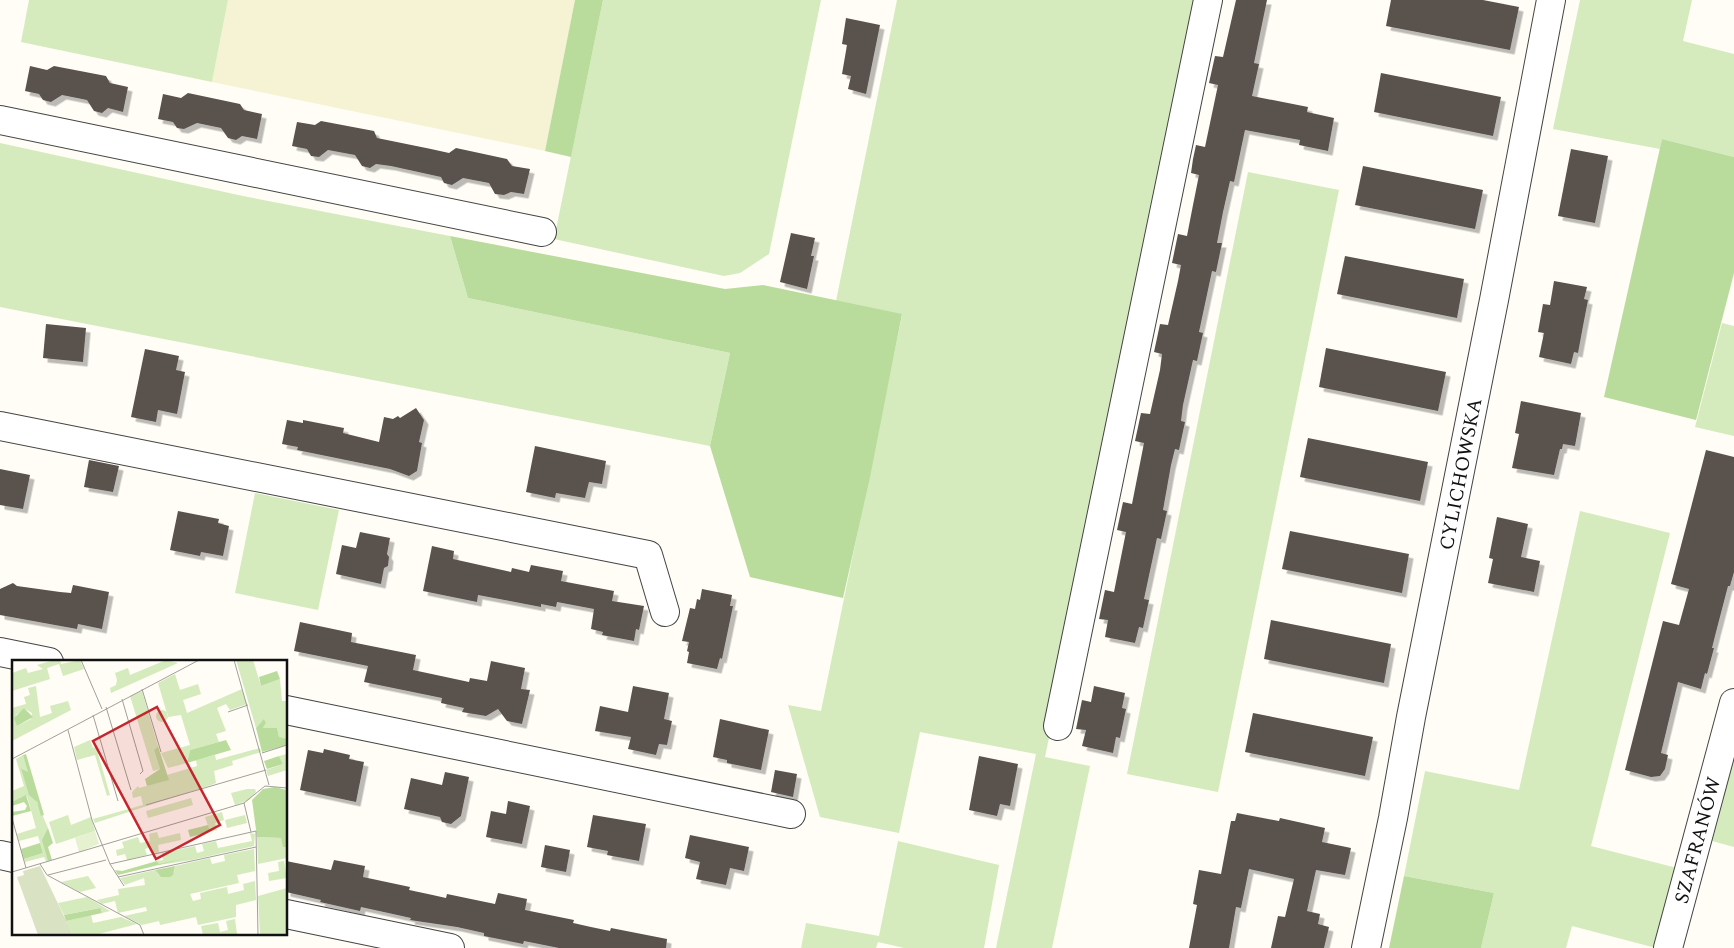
<svg xmlns="http://www.w3.org/2000/svg" width="1734" height="948" viewBox="0 0 1734 948" font-family="Spectral,serif">
	<defs>
		<filter id="shadow"><feDropShadow dx="4.5" dy="4.5" stdDeviation="0" flood-color="#0004"/></filter>
	</defs>
	<rect width="100%" height="100%" fill="#fffdf5"/>
	<path fill="#f6f3d4" d="M 228,0 L 575,0 L 545,151 L 212,82 Z"/>
	<g fill="#d5ebbd">
		<path d="M 29,0 L 228,0 L 212,82 L 21,42 Z"/>
		<path d="M 603,0 L 821,0 L 769,254 L 740,273 L 724,276 L 554,239 Z"/>
		<path d="M 897,0 L 1201,0 L 1045,757 L 1090,766 L 1052,948 L 996,948 L 1036,754 L 920,732 L 899,833 L 820,817 L 788,705 L 821,711 L 902,315 L 836,301 Z"/>
		<path d="M 1580,0 L 1692,0 L 1683,41 L 1734,54 L 1734,157 L 1662,139 L 1660,149 L 1553,129 Z"/>
		<path d="M 0,143 L 243,196 L 450,236 L 468,298 L 730,353 L 710,446 L 0,307 Z"/>
		<path d="M 1248,172 L 1339,190 L 1218,792 L 1127,774 Z"/>
		<path d="M 1722,323 L 1734,326 L 1734,436 L 1695,427 Z"/>
		<path d="M 255,493 L 339,510 L 318,610 L 235,593 Z"/>
		<path d="M 1580,511 L 1670,533 L 1591,846 L 1677,868 L 1656,948 L 1572,926 L 1566,948 L 1481,948 L 1494,893 L 1404,876 L 1425,771 L 1519,790 Z"/>
		<path d="M 1734,757 L 1734,847 L 1712,841 Z"/>
		<path d="M 898,841 L 999,865 L 984,948 L 904,948 L 878,942 L 876,948 L 801,948 L 806,923 L 879,936 Z"/>
	</g>
	<g fill="#b9dc9c">
		<path d="M 575,0 L 603,0 L 571,157 L 545,151 Z"/>
		<path d="M 1662,139 L 1734,157 L 1734,273 L 1696,420 L 1604,397 Z"/>
		<path d="M 450,236 L 725,289 L 763,285 L 902,314 L 870,477 L 843,598 L 750,577 L 710,446 L 730,353 L 468,298 Z"/>
		<path d="M 1404,876 L 1494,893 L 1481,948 L 1389,948 Z"/>
	</g>
	<g fill="#5a524d" filter="url(#shadow)">
		<path d="M 1236,0 L 1267,0 L 1254,63 L 1259,64 L 1252,96 L 1308,107 L 1307,112 L 1334,118 L 1328,151 L 1299,145 L 1300,140 L 1245,130 L 1234,182 L 1230,181 L 1223,212 L 1217,243 L 1222,243 L 1216,272 L 1212,271 L 1199,332 L 1203,333 L 1197,361 L 1193,360 L 1183,405 L 1181,421 L 1185,422 L 1179,450 L 1175,449 L 1171,465 L 1163,510 L 1167,511 L 1161,539 L 1157,538 L 1144,599 L 1149,600 L 1143,628 L 1139,627 L 1135,643 L 1105,637 L 1108,620 L 1099,619 L 1105,590 L 1114,592 L 1126,532 L 1117,530 L 1123,502 L 1132,504 L 1144,443 L 1135,441 L 1141,413 L 1150,414 L 1160,370 L 1162,354 L 1154,352 L 1160,324 L 1168,325 L 1178,281 L 1181,265 L 1172,263 L 1178,234 L 1187,236 L 1193,205 L 1199,175 L 1191,173 L 1193,159 L 1196,145 L 1205,147 L 1218,85 L 1209,83 L 1215,56 L 1223,57 Z"/>
		<path d="M 1391,0 L 1483,0 L 1519,7 L 1510,50 L 1386,26 Z"/>
		<path d="M 846,18 L 880,25 L 866,94 L 848,89 L 851,76 L 842,74 L 847,45 L 842,44 Z"/>
		<path d="M 30,66 L 47,70 L 54,66 L 106,76 L 110,83 L 128,87 L 123,112 L 108,108 L 102,113 L 94,111 L 87,100 L 62,95 L 51,102 L 43,100 L 39,94 L 25,91 Z"/>
		<path d="M 1381,73 L 1501,97 L 1493,136 L 1374,112 Z"/>
		<path d="M 188,93 L 240,104 L 244,110 L 262,114 L 257,139 L 242,136 L 236,140 L 228,138 L 221,128 L 197,123 L 184,129 L 177,128 L 173,122 L 158,119 L 163,94 L 181,98 Z"/>
		<path d="M 321,121 L 374,131 L 377,138 L 431,149 L 449,153 L 456,148 L 507,159 L 512,166 L 530,169 L 524,194 L 511,192 L 504,195 L 495,194 L 489,183 L 463,178 L 452,185 L 444,183 L 441,177 L 391,166 L 376,164 L 370,168 L 362,166 L 355,155 L 328,150 L 319,157 L 311,156 L 307,149 L 292,146 L 297,122 L 315,125 Z"/>
		<path d="M 1571,149 L 1608,156 L 1595,223 L 1558,216 Z"/>
		<path d="M 1363,166 L 1483,190 L 1475,229 L 1355,205 Z"/>
		<path d="M 791,233 L 815,238 L 811,256 L 814,256 L 807,289 L 780,282 Z"/>
		<path d="M 1345,256 L 1464,279 L 1457,318 L 1337,294 Z"/>
		<path d="M 1554,281 L 1587,287 L 1584,299 L 1588,300 L 1583,326 L 1578,353 L 1574,352 L 1571,364 L 1539,357 L 1544,333 L 1538,332 L 1543,304 L 1550,305 Z"/>
		<path d="M 46,324 L 86,328 L 83,362 L 43,358 Z"/>
		<path d="M 1326,348 L 1446,372 L 1438,411 L 1319,387 Z"/>
		<path d="M 145,349 L 179,356 L 176,370 L 185,372 L 177,414 L 158,410 L 156,422 L 131,417 Z"/>
		<path d="M 1521,401 L 1581,413 L 1575,446 L 1563,444 L 1562,449 L 1560,449 L 1554,475 L 1512,468 L 1519,434 L 1515,433 Z"/>
		<path d="M 416,408 L 424,420 L 419,442 L 422,443 L 417,471 L 409,476 L 390,469 L 297,450 L 298,447 L 282,444 L 287,420 L 303,423 L 303,420 L 344,428 L 343,433 L 379,442 L 384,417 L 393,419 L 398,416 L 400,418 Z"/>
		<path d="M 1308,438 L 1428,462 L 1420,501 L 1300,477 Z"/>
		<path d="M 535,446 L 606,461 L 602,484 L 589,482 L 585,498 L 556,493 L 555,498 L 526,492 Z"/>
		<path d="M 1706,450 L 1734,457 L 1734,572 L 1730,586 L 1728,586 L 1716,632 L 1712,648 L 1714,648 L 1707,674 L 1705,673 L 1701,689 L 1678,682 L 1661,753 L 1668,755 L 1665,769 L 1660,776 L 1651,777 L 1625,770 L 1663,621 L 1679,625 L 1689,589 L 1671,584 Z"/>
		<path d="M 89,460 L 119,466 L 113,492 L 84,487 Z"/>
		<path d="M 0,469 L 30,475 L 23,509 L 0,505 Z"/>
		<path d="M 178,511 L 219,519 L 218,523 L 229,526 L 223,556 L 201,552 L 200,556 L 170,550 Z"/>
		<path d="M 1497,517 L 1528,524 L 1521,557 L 1540,561 L 1534,592 L 1488,583 L 1493,559 L 1489,558 Z"/>
		<path d="M 1290,531 L 1409,554 L 1402,593 L 1282,569 Z"/>
		<path d="M 360,532 L 390,538 L 387,554 L 389,557 L 388,566 L 384,568 L 381,584 L 336,574 L 342,545 L 356,548 Z"/>
		<path d="M 432,546 L 454,551 L 453,559 L 511,572 L 512,568 L 529,572 L 531,565 L 563,571 L 561,581 L 614,591 L 612,601 L 644,606 L 639,630 L 636,629 L 634,641 L 602,635 L 603,632 L 591,629 L 594,609 L 557,602 L 556,607 L 541,604 L 541,607 L 478,595 L 477,602 L 423,591 Z"/>
		<path d="M 13,583 L 17,586 L 60,592 L 71,593 L 73,585 L 109,592 L 102,629 L 78,624 L 77,629 L 0,615 L 0,589 Z"/>
		<path d="M 702,589 L 732,595 L 730,606 L 733,606 L 722,659 L 720,658 L 717,669 L 687,663 L 689,652 L 687,651 L 689,642 L 682,641 L 690,608 L 695,609 L 697,599 L 700,600 Z"/>
		<path d="M 1271,620 L 1391,644 L 1384,683 L 1264,659 Z"/>
		<path d="M 300,622 L 352,633 L 351,642 L 416,655 L 413,670 L 469,682 L 470,678 L 487,681 L 491,661 L 525,668 L 521,689 L 530,690 L 522,724 L 507,721 L 498,709 L 486,716 L 462,712 L 464,708 L 441,703 L 442,698 L 364,682 L 368,666 L 294,651 Z"/>
		<path d="M 633,686 L 669,693 L 664,719 L 672,721 L 667,745 L 659,744 L 656,755 L 628,749 L 631,737 L 595,731 L 600,706 L 628,712 Z"/>
		<path d="M 1094,686 L 1125,693 L 1122,708 L 1126,709 L 1120,738 L 1116,737 L 1113,753 L 1082,746 L 1086,730 L 1076,729 L 1082,700 L 1091,702 Z"/>
		<path d="M 1253,713 L 1373,737 L 1365,776 L 1245,752 Z"/>
		<path d="M 720,719 L 769,730 L 761,770 L 727,763 L 727,760 L 713,757 Z"/>
		<path d="M 324,749 L 350,755 L 349,759 L 364,762 L 356,802 L 300,790 L 308,750 L 323,753 Z"/>
		<path d="M 979,756 L 1018,764 L 1010,806 L 1000,804 L 997,816 L 969,810 Z"/>
		<path d="M 775,770 L 797,774 L 793,797 L 771,792 Z"/>
		<path d="M 445,772 L 469,777 L 461,816 L 451,824 L 442,822 L 440,817 L 404,809 L 411,778 L 442,785 Z"/>
		<path d="M 508,801 L 530,806 L 522,844 L 486,837 L 491,811 L 506,814 Z"/>
		<path d="M 1237,813 L 1279,821 L 1280,818 L 1325,828 L 1322,842 L 1351,848 L 1345,875 L 1316,870 L 1307,911 L 1320,914 L 1318,924 L 1329,927 L 1324,948 L 1271,948 L 1278,916 L 1285,917 L 1294,879 L 1249,869 L 1241,908 L 1236,907 L 1229,948 L 1189,948 L 1197,905 L 1193,904 L 1199,870 L 1221,874 L 1231,821 L 1235,821 Z"/>
		<path d="M 593,815 L 646,824 L 639,861 L 607,855 L 608,851 L 587,847 Z"/>
		<path d="M 690,835 L 749,847 L 744,871 L 730,868 L 726,885 L 696,879 L 700,862 L 685,858 Z"/>
		<path d="M 545,845 L 570,850 L 566,872 L 541,867 Z"/>
		<path d="M 334,860 L 365,866 L 363,877 L 410,887 L 409,890 L 428,894 L 446,898 L 447,894 L 495,904 L 498,893 L 527,899 L 525,910 L 574,920 L 573,923 L 591,927 L 610,931 L 611,928 L 667,939 L 666,948 L 559,948 L 524,941 L 523,944 L 484,936 L 484,933 L 457,927 L 410,920 L 411,918 L 361,907 L 360,911 L 320,902 L 321,900 L 286,892 L 286,861 L 331,870 Z"/>
	</g>
	<g fill="none" stroke-linecap="round" stroke-linejoin="round">
		<g stroke="#444" stroke-width="30">
			<g id="minor">
				<path d="M 0,120 L 542,232"/>
				<path d="M 0,426 L 648,555 L 665,612"/>
				<path d="M 0,652 L 49,662"/>
				<path d="M 286,710 L 791,814"/>
				<path d="M 1058,726 L 1208,0"/>
				<path d="M 0,855 L 14,858"/>
				<path d="M 286,914 L 450,948"/>
				<path d="M 1366,948 L 1393,818 L 1411,717 L 1494,300 L 1551,0"/>
				<path d="M 1668,948 L 1734,703"/>
			</g>
		</g>
		<use href="#minor" stroke="#fff" stroke-width="28"/>
	</g>
	<g text-anchor="middle" stroke-width="5" stroke-linejoin="round" paint-order="stroke">
		<g font-size="20" fill="#111" stroke="#fff">
			<text transform="translate(1460 474) rotate(-79)" y="7">CYLICHOWSKA</text>
			<text transform="translate(1697 840) rotate(-75)" y="7">SZAFRANÓW</text>
		</g>
	</g>
	<g transform="translate(12 660)">
		<rect width="275" height="275" fill="#fffdf5"/>
		<path d="M 42,0 L 48,0 L 49,4 L 68,0 L 72,9 L 51,16 L 47,4 L 35,8 L 38,19 L 0,31 L 0,13 L 14,8 L 16,13 L 31,9 L 25,5 ZM 154,0 L 166,3 L 99,33 L 98,28 L 104,25 L 105,20 L 103,13 L 116,8 L 118,15 ZM 224,0 L 241,0 L 249,26 L 268,19 L 270,41 L 274,41 L 275,45 L 275,79 L 270,81 L 267,77 L 265,68 L 251,68 L 254,63 L 252,60 L 244,68 ZM 163,14 L 168,30 L 186,24 L 189,34 L 171,40 L 175,53 L 230,29 L 235,44 L 218,50 L 214,44 L 205,48 L 214,71 L 204,74 L 207,82 L 178,90 L 175,103 L 156,108 L 149,93 L 178,85 L 169,55 L 156,57 L 146,23 ZM 24,26 L 28,57 L 40,53 L 38,46 L 56,41 L 59,50 L 0,81 L 0,48 L 14,44 L 12,37 L 18,35 L 16,28 ZM 13,49 L 20,53 L 19,59 L 5,66 L 4,55 ZM 130,31 L 146,86 L 142,90 L 148,109 L 141,111 L 118,36 ZM144 56a6 6 0 1 1 12 0a6 6 0 1 1-12 0ZM 78,80 L 81,88 L 84,87 L 98,135 L 95,136 L 83,95 L 65,100 L 62,87 ZM 248,88 L 249,92 L 220,101 L 221,105 L 202,111 L 204,123 L 199,125 L 83,163 L 81,159 L 131,145 L 129,136 L 121,138 L 120,132 L 126,126 L 127,128 L 156,120 L 155,115 L 185,106 L 184,100 L 203,95 L 204,100 ZM 275,94 L 275,110 L 256,116 L 254,110 L 271,104 L 267,96 ZM 11,95 L 17,113 L 10,108 L 36,168 L 36,201 L 34,201 L 32,197 L 13,202 L 12,199 L 31,193 L 26,176 L 7,181 L 5,174 L 24,168 L 15,136 L 0,142 L 0,131 L 12,126 L 4,99 ZM 235,129 L 243,129 L 244,132 L 237,140 L 223,145 L 219,133 ZM 179,138 L 181,145 L 136,158 L 134,151 ZM 210,152 L 212,160 L 203,163 L 205,170 L 198,172 L 193,157 ZM 56,155 L 59,165 L 79,157 L 83,171 L 44,184 L 37,162 ZM 233,155 L 235,163 L 215,168 L 213,160 ZM 145,172 L 147,178 L 168,173 L 169,180 L 146,185 L 147,192 L 141,194 L 139,187 L 133,189 L 135,195 L 115,200 L 113,194 L 105,196 L 104,190 L 112,188 L 110,182 L 126,177 L 128,183 L 138,181 L 137,174 ZM 238,173 L 243,174 L 242,186 L 180,200 L 147,205 L 145,201 L 151,200 L 150,193 L 183,186 L 185,193 L 192,191 L 190,184 L 204,181 L 206,188 L 240,181 ZM 275,173 L 275,198 L 246,204 L 245,177 L 269,178 L 274,187 ZM 242,189 L 243,211 L 225,215 L 227,223 L 178,234 L 181,241 L 189,239 L 188,233 L 215,227 L 216,234 L 232,230 L 231,224 L 243,221 L 244,240 L 224,245 L 224,257 L 186,265 L 184,257 L 148,265 L 147,261 L 130,265 L 112,256 L 135,251 L 134,247 L 106,253 L 103,241 L 90,244 L 85,240 L 107,235 L 106,229 L 133,225 L 132,218 L 113,225 L 108,218 L 143,210 L 147,215 L 162,212 L 163,206 L 198,198 L 200,204 L 213,201 L 212,195 ZM 272,201 L 275,218 L 257,221 L 256,213 L 267,211 L 266,202 ZM 76,216 L 84,228 L 68,232 L 49,222 ZM 275,228 L 275,275 L 248,275 L 246,236 ZM 75,237 L 98,251 L 90,253 L 87,248 L 52,255 L 46,243 ZM 79,255 L 81,263 L 109,257 L 125,264 L 83,275 L 61,275 L 54,261 ZM 223,259 L 225,274 L 191,275 L 189,266 L 206,263 L 208,272 L 216,270 L 214,261 Z" fill="#d5ebbd" fill-rule="evenodd"/>
		<path d="M 265,11 L 268,19 L 249,26 L 247,17 ZM 12,48 L 21,57 L 5,66 L 2,58 ZM 252,59 L 254,63 L 251,68 L 265,68 L 267,77 L 275,79 L 275,85 L 250,92 L 244,68 ZM 214,80 L 219,90 L 175,103 L 178,90 ZM 146,86 L 157,120 L 135,126 L 133,119 L 148,109 L 142,90 ZM 14,94 L 32,155 L 29,156 L 25,142 L 17,135 L 9,108 L 16,112 L 11,95 ZM 267,96 L 271,104 L 255,109 L 252,101 ZM 263,127 L 275,130 L 275,187 L 271,187 L 269,178 L 245,177 L 240,140 L 251,129 ZM 14,135 L 19,151 L 0,156 L 0,152 L 13,150 L 15,146 L 12,142 L 0,146 L 0,142 ZM 196,165 L 198,172 L 178,177 L 176,170 ZM 36,168 L 41,183 L 36,187 L 40,200 L 36,201 L 30,180 ZM 28,183 L 31,193 L 12,199 L 9,189 ZM 179,197 L 106,215 L 103,210 L 110,211 L 145,201 L 147,204 ZM 163,206 L 161,215 L 158,217 L 149,217 L 143,210 ZM 88,248 L 90,253 L 54,261 L 52,255 Z" fill="#b9dc9c"/>
		<path d="M 28,206 L 61,275 L 26,275 L 5,217 L 12,215 L 11,211 Z" fill="#d9e3c4"/>
		<path d="M 83,171 L 87,184 L 67,192 L 63,178 Z" fill="#e6f2cf"/>
		<path fill="none" stroke="#a09f9a" stroke-width="1" d="M 69,0 L 90,49M 222,0 L 257,125M 130,29 L 149,92M 110,39 L 131,111 L 128,114M 94,47 L 119,130M 216,52 L 236,45M 81,55 L 106,141M 56,70 L 80,160 L 98,204 L 244,171 L 246,275M 250,93 L 275,85M 0,99 L 187,0M 232,143 L 239,172M 134,145 L 254,110M 0,158 L 14,208M 28,204 L 35,215 L 128,265 L 132,275M 98,204 L 112,226M 0,212 L 232,143 L 253,126 L 275,128M 36,215 L 94,200M 106,217 L 244,187"/>
		<path fill="#c4262e" fill-opacity="0.15" stroke="#c4262e" stroke-width="2.5" d="M 145,47 L 208,165 L 144,199 L 81,81 Z"/>
		<rect width="275" height="275" fill="none" stroke="#111" stroke-width="2.5"/>
	</g>
</svg>
